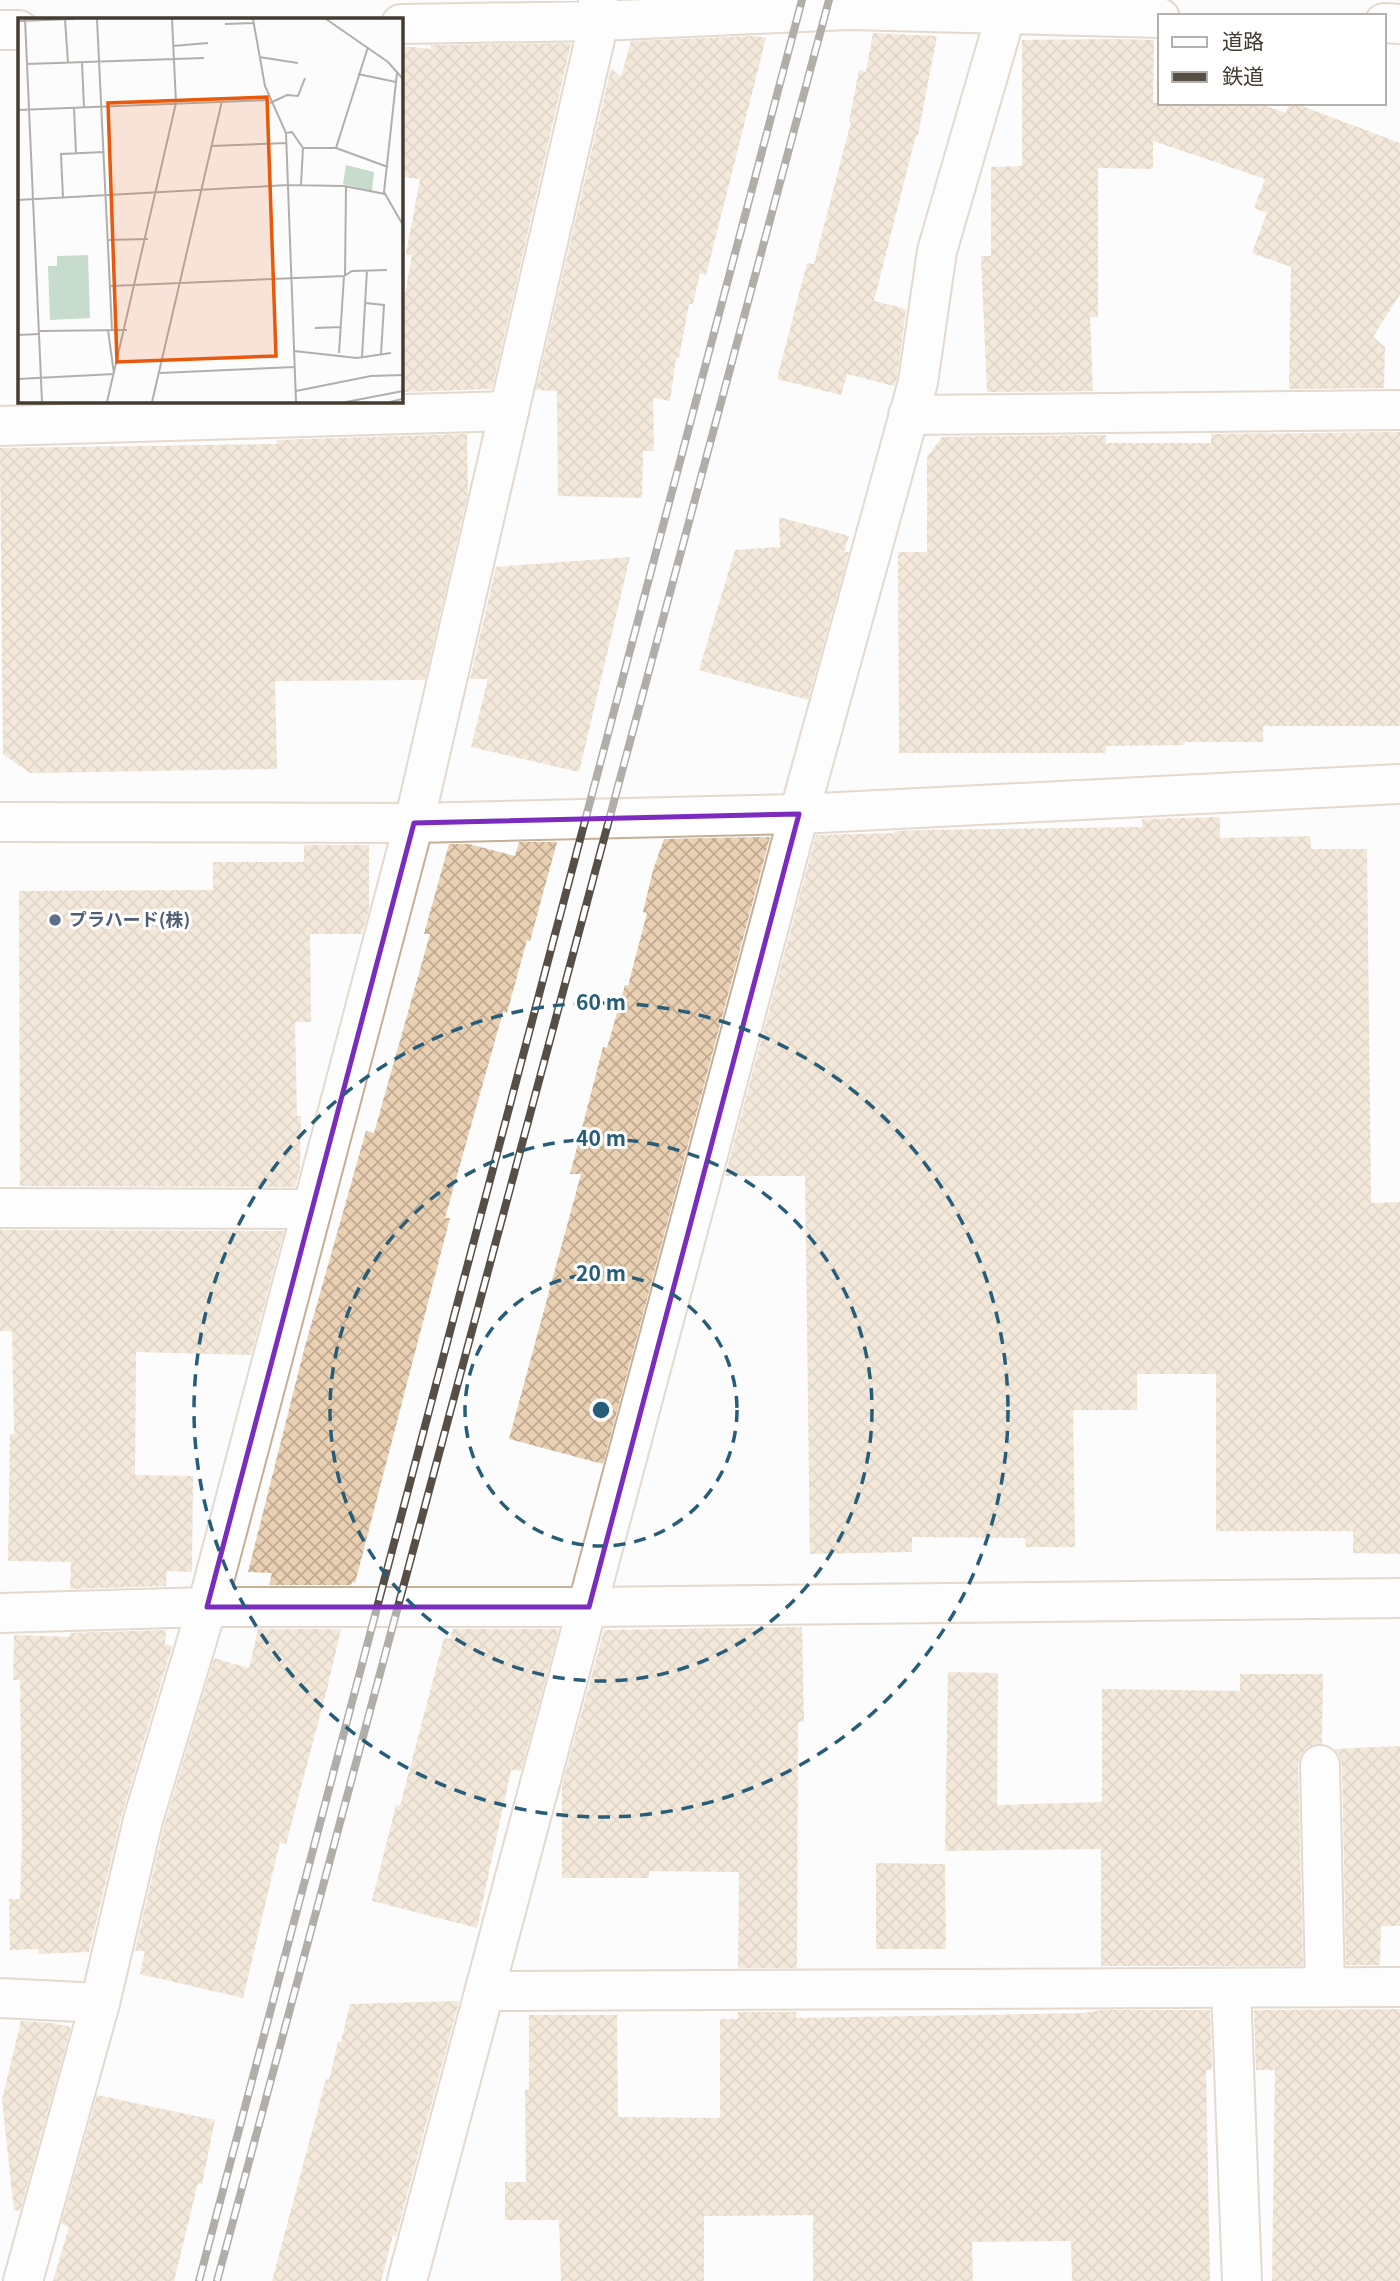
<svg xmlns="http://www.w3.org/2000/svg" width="1400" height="2281" viewBox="0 0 1400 2281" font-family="Georgia,'Noto Sans JP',serif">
	<defs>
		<pattern id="building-cross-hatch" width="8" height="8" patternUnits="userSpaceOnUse" patternTransform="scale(1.75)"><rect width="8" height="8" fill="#ead0b2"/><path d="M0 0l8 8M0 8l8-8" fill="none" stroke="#bfaa91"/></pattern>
	</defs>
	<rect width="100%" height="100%" fill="#fcfcfc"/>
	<g fill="url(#building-cross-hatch)">
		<path d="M 873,33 L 937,36 L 918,135 L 916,135 L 874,301 L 906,309 L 897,378 L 894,386 L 847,374 L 841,395 L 777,379 L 807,263 L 814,264 L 851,122 L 849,122 L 859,70 L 866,72 Z"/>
		<path d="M 756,36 L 766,38 L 706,275 L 700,273 L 693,304 L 689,304 L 679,358 L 676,358 L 670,401 L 653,398 L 654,451 L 643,451 L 642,498 L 558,496 L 557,391 L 536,390 L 611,68 L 621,77 L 631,41 Z"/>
		<path d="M 1114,39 L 1154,40 L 1153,103 L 1257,103 L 1286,113 L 1289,103 L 1294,103 L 1400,143 L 1400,294 L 1373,337 L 1385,347 L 1384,388 L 1289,389 L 1291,267 L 1252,253 L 1267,213 L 1254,208 L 1265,179 L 1153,141 L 1153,169 L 1098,168 L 1098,317 L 1090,317 L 1093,391 L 987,392 L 981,256 L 991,256 L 991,167 L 1022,166 L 1022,40 Z"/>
		<path d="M 571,43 L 492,389 L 401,392 L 401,315 L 412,255 L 406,254 L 420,179 L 401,177 L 401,46 L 431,49 L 431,45 Z"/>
		<path d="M 1400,432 L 1400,726 L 1263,726 L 1263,742 L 1185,742 L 1185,745 L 1106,746 L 1106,753 L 899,753 L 898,552 L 927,552 L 927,457 L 942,437 L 1106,435 L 1106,443 L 1211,443 L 1211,434 Z"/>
		<path d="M 467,434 L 468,493 L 425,680 L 275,681 L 277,769 L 30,773 L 3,754 L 0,448 L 277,444 L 277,440 Z"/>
		<path d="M 779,517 L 849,536 L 844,552 L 849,552 L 808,700 L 699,670 L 735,550 L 780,547 Z"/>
		<path d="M 630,557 L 579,772 L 471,747 L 488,679 L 470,679 L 496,567 Z"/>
		<path d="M 1220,817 L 1220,838 L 1310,836 L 1311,849 L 1367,849 L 1371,1203 L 1400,1202 L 1400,1554 L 1353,1553 L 1353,1531 L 1216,1531 L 1216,1374 L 1137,1374 L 1137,1410 L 1073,1410 L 1075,1547 L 1026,1547 L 1025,1538 L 912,1537 L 912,1552 L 810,1554 L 805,1176 L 725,1176 L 816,835 L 894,833 L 894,831 L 926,830 L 1142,827 L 1142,819 Z"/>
		<path d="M 770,837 L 603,1464 L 509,1439 L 581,1174 L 570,1174 L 603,1047 L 607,1048 L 625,985 L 628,986 L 647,913 L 643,912 L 653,870 L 664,839 Z"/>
		<path d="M 519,842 L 557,842 L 530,941 L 527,940 L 507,1013 L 503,1012 L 445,1218 L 450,1218 L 355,1583 L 352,1582 L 351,1585 L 269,1585 L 272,1573 L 248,1572 L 304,1350 L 366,1131 L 374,1133 L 430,934 L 424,934 L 449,844 L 469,844 L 515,856 Z"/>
		<path d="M 304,845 L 369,845 L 369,909 L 362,934 L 310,934 L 311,1022 L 295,1022 L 297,1116 L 301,1116 L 300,1168 L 295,1187 L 20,1186 L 19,891 L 213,890 L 213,862 L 304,862 Z"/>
		<path d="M 0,1230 L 284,1231 L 251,1355 L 136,1352 L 135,1475 L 193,1476 L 192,1572 L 167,1571 L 166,1586 L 70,1589 L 71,1562 L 8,1561 L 10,1434 L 14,1434 L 12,1331 L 0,1331 Z"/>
		<path d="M 802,1627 L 804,1722 L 798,1722 L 797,1968 L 738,1968 L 739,1872 L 649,1871 L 649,1878 L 562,1878 L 562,1785 L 604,1630 Z"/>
		<path d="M 258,1629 L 341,1629 L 327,1689 L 286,1844 L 280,1842 L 243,1998 L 140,1974 L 145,1951 L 135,1951 L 164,1826 L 214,1658 L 249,1668 Z"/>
		<path d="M 453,1629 L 559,1629 L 521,1771 L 511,1770 L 477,1928 L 372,1901 L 396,1805 L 400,1806 L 444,1638 L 450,1639 Z"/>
		<path d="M 166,1630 L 165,1644 L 172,1646 L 122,1814 L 89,1952 L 38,1954 L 39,1949 L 10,1950 L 9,1899 L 20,1899 L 22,1843 L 20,1680 L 13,1680 L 14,1635 L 70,1637 L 70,1633 Z"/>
		<path d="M 948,1672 L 998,1673 L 997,1805 L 1102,1802 L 1102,1689 L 1240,1691 L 1240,1674 L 1323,1674 L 1322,1744 L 1308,1747 L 1301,1755 L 1298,1765 L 1303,1966 L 1101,1966 L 1101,1849 L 945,1851 Z"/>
		<path d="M 1400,1746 L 1400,1926 L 1381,1926 L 1380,1965 L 1346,1965 L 1342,1765 L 1339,1754 L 1334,1749 Z"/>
		<path d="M 876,1863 L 945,1864 L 946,1949 L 876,1949 Z"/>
		<path d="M 459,2001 L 396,2236 L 393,2235 L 381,2281 L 272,2281 L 326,2079 L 329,2080 L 338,2042 L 341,2042 L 350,2004 Z"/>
		<path d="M 1400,2009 L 1400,2281 L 1272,2281 L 1275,2070 L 1256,2070 L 1254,2010 Z"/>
		<path d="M 1101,2010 L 1210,2010 L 1212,2070 L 1206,2070 L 1210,2281 L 1072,2281 L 1071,2241 L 972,2242 L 973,2281 L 813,2281 L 813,2215 L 704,2216 L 704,2281 L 561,2281 L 559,2220 L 505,2220 L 505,2182 L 526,2182 L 525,2090 L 529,2090 L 529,2015 L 617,2015 L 618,2117 L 720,2118 L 720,2019 L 738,2019 L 738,2012 L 796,2012 L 796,2018 L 1084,2013 Z"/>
		<path d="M 21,2021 L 52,2023 L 71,2027 L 20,2211 L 14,2210 L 2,2100 Z"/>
		<path d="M 97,2095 L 215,2120 L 202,2184 L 198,2183 L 174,2281 L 53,2281 L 69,2227 L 61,2224 Z"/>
	</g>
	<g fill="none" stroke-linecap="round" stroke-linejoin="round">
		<g stroke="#c5af96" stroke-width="42">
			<g id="minor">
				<path d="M 1384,23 L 1400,24"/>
				<path d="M 401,24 L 599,21 L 849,10 L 1160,18"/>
				<path d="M 0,30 L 19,30"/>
				<path d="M 908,415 L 1400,410"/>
				<path d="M 0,426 L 509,411"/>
				<path d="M 0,822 L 414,823 L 799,814 L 1400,784"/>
				<path d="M 0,1208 L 312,1209"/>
				<path d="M 0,1613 L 207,1607 L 589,1607 L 1400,1598"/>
				<path d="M 1320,1765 L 1325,1987"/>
				<path d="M 1231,1988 L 1242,2281"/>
				<path d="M 486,1991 L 1400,1987"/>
				<path d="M 0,1998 L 100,2003"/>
				<path d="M 23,2281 L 100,2003 L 143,1820 L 207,1607 L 414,823 L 599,21 L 598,0"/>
				<path d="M 407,2281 L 799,814 L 918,382 L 937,251 L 1006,14"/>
			</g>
		</g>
		<use href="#minor" stroke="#fff" stroke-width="38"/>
		<g stroke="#574f46" stroke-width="8">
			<g id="rail">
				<path d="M 199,2281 L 802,0"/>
				<path d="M 217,2281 L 829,0"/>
			</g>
		</g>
		<use href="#rail" stroke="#fff" stroke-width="5" stroke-dasharray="16" stroke-linecap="butt"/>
	</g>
	<path d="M0 0H1400V2281H0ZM 799,814 L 589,1607 L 207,1607 L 414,823 Z" fill="#fcfcfc" fill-opacity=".55" fill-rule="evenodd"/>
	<path fill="none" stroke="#7b2cbf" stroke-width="5" stroke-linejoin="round" d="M 799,814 L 589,1607 L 207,1607 L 414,823 Z"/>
	<g fill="none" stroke="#285d79" stroke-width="3.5" stroke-dasharray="12 9">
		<circle cx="601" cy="1410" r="136"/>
		<circle cx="601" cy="1410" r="271"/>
		<circle cx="601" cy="1410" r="407"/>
	</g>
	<circle fill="#5c6f8a" stroke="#fff" stroke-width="2.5" cx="55" cy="920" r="7"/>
	<g text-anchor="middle" stroke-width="6" stroke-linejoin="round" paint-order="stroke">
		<g font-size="18" font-weight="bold" fill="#4e5e75" stroke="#fff" text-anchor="start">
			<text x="69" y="926">プラハード(株)</text>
		</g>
	</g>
	<g transform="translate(18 18)">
		<rect width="385" height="385" fill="#fcfcfc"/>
		<path d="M 70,237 L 72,300 L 32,302 L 30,248 L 39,248 L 39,238 Z" fill="#c7dccc"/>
		<path d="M 328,147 L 356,154 L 354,173 L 325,166 Z" fill="#c7dccc"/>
		<path fill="none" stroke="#b2afab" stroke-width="2" d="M 7,1 L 24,384M 47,1 L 50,45M 79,1 L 94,312M 235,1 L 247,68 L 268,115 L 278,384M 308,1 L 370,44 L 385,61M 0,3 L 56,1M 207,6 L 236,5M 155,28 L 190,25M 241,39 L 280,45M 64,45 L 66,89M 9,46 L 186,40M 379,55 L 366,174 L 385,207M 340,56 L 378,64M 252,85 L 269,77 L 280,78 L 287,60M 56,90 L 58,135M 0,92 L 251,82M 268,115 L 274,114 L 285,130 L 318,130 L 350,29M 194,128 L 268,125M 318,130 L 370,149M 283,167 L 285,130M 45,180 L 43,136 L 86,134M 0,182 L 270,167 L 326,168 L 367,176M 89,222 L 130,221M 327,258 L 328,169M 93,268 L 326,258 L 334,253 L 369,252M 347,285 L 366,287 L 363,336M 297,310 L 323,309M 90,312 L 96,356M 22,313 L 109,312M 0,317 L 22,316M 276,333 L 339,340 L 373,335M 321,335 L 326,258M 344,339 L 349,252M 142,355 L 277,349M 0,361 L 96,356M 278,373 L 353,358 L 385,357M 89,384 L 158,85 L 154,1M 134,384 L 204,83M 328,384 L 385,373M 372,384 L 384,381 L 385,363"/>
		<path fill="#e8590c" fill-opacity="0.15" stroke="#e8590c" stroke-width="3.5" d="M 249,79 L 258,338 L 99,344 L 90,85 Z"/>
		<rect width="385" height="385" fill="none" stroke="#443b31" stroke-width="3.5"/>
	</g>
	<circle cx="601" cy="1410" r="10" fill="#285d79" stroke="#fff" stroke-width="3.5"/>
	<g font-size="21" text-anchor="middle" font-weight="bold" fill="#285d79" stroke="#fff" stroke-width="6" stroke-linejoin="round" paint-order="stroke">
		<text x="601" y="1010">60 m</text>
		<text x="601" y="1146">40 m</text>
		<text x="601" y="1281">20 m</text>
	</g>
	<rect x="1158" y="14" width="228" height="91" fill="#ffffff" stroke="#b4b1ad" stroke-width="2"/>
	<rect x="1172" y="37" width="35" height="10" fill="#ffffff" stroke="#b4b1ad" stroke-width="2"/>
	<text x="1222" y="49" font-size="21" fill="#443b31">道路</text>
	<rect x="1172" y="72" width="35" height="10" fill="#574f46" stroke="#b4b1ad" stroke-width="2"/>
	<text x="1222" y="84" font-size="21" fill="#443b31">鉄道</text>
</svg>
